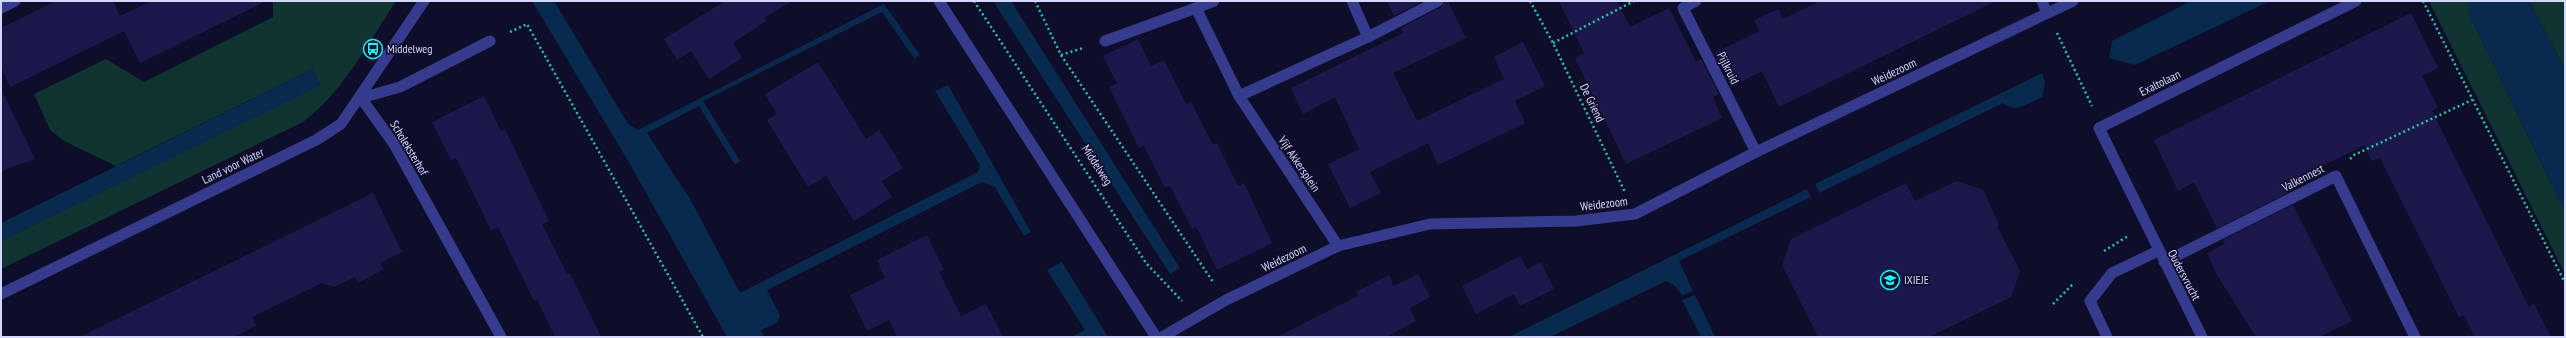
<svg xmlns="http://www.w3.org/2000/svg" width="2566" height="338" viewBox="0 0 2566 338" font-family="'PT Sans Narrow',sans-serif">
	<rect width="100%" height="100%" fill="#0f0e2a"/>
	<g fill="#10342f">
		<path d="M 273,1 L 396,1 C 369,42 343,92 303,122 L 1,269 L 1,241 L 320,84 L 313,69 L 116,166 L 64,141 L 50,130 L 34,94 L 106,59 L 144,82 L 273,17 Z"/>
		<path d="M 2429,1 L 2471,1 L 2468,12 L 2565,212 L 2565,274 Z"/>
		<path d="M 2529,1 L 2565,1 L 2565,69 Z"/>
	</g>
	<g fill="#082a4f">
		<path d="M 532,1 L 554,1 L 628,124 L 638,130 L 884,4 L 920,55 L 914,58 L 882,12 L 703,101 L 740,161 L 735,165 L 699,106 L 647,133 L 690,199 L 740,293 L 978,172 L 980,165 L 935,91 L 948,85 L 1031,232 L 1024,236 L 995,187 L 982,182 L 767,290 L 780,315 L 777,323 L 761,330 L 764,337 L 727,337 L 627,159 Z"/>
		<path d="M 993,1 L 1011,1 L 1180,268 L 1170,274 Z"/>
		<path d="M 2191,1 L 2270,1 L 2135,65 L 2109,58 L 2112,41 Z"/>
		<path d="M 2471,1 L 2529,1 L 2565,69 L 2565,212 L 2468,12 Z"/>
		<path d="M 313,69 L 321,85 L 1,241 L 1,223 Z"/>
		<path d="M 2042,73 L 2045,82 L 2042,97 C 2029,103 2015,114 2003,103 L 1819,193 L 1815,184 Z"/>
		<path d="M 1807,189 L 1811,197 L 1679,261 L 1693,291 L 1682,295 L 1674,285 L 1666,281 L 1550,337 L 1509,337 Z"/>
		<path d="M 1062,262 L 1108,337 L 1072,337 L 1085,330 L 1047,270 Z"/>
		<path d="M 1695,295 L 1715,337 L 1701,337 L 1682,300 Z"/>
	</g>
	<g fill="#1d184c">
		<path d="M 56,1 L 113,1 L 120,16 L 151,1 L 266,1 L 140,63 L 124,31 L 10,87 L 1,67 L 1,28 Z"/>
		<path d="M 725,1 L 792,1 L 764,18 L 766,21 L 733,43 L 742,58 L 709,79 L 691,51 L 677,60 L 664,39 Z"/>
		<path d="M 1387,1 L 1423,1 L 1394,16 Z"/>
		<path d="M 1445,1 L 1448,1 L 1466,38 L 1393,73 L 1417,121 L 1504,79 L 1494,57 L 1523,42 L 1545,86 L 1515,101 L 1525,123 L 1438,165 L 1428,143 L 1370,172 L 1381,193 L 1350,208 L 1328,164 L 1359,149 L 1335,97 L 1303,114 L 1291,88 L 1403,33 L 1401,28 L 1441,7 Z"/>
		<path d="M 1559,1 L 1617,1 L 1630,27 L 1669,8 L 1696,62 L 1701,59 L 1719,94 L 1713,97 L 1722,118 L 1626,164 L 1575,58 L 1584,53 Z"/>
		<path d="M 1820,1 L 1996,1 L 1779,107 L 1762,71 L 1731,87 L 1714,53 L 1760,31 L 1754,20 L 1778,9 L 1783,19 Z"/>
		<path d="M 2411,13 L 2438,68 L 2422,76 L 2438,108 L 2432,111 L 2529,307 L 2534,304 L 2551,337 L 2475,337 L 2464,315 L 2459,317 L 2380,158 L 2372,161 L 2364,145 L 2283,186 L 2287,193 L 2217,228 L 2194,182 L 2178,191 L 2154,140 Z"/>
		<path d="M 1138,39 L 1151,66 L 1164,60 L 1186,104 L 1191,102 L 1213,145 L 1217,143 L 1238,186 L 1244,183 L 1272,243 L 1217,270 L 1196,226 L 1192,229 L 1170,186 L 1165,188 L 1144,146 L 1139,148 L 1109,87 L 1117,83 L 1103,56 Z"/>
		<path d="M 818,62 L 866,139 L 879,130 L 903,168 L 882,181 L 892,197 L 854,221 L 826,176 L 808,187 L 767,120 L 777,114 L 765,94 Z"/>
		<path d="M 1,89 L 35,159 L 1,171 Z"/>
		<path d="M 484,96 L 501,131 L 505,129 L 549,221 L 542,224 L 567,274 L 570,273 L 601,337 L 555,337 L 537,299 L 534,301 L 498,227 L 491,230 L 456,158 L 451,160 L 432,122 Z"/>
		<path d="M 1957,181 L 1983,190 L 1999,224 L 1997,226 L 2020,271 L 2011,297 L 1929,337 L 1818,337 L 1782,265 L 1791,239 L 1906,183 L 1915,201 Z"/>
		<path d="M 373,193 L 402,252 L 380,263 L 384,269 L 358,283 L 355,277 L 334,287 L 322,283 L 252,317 L 256,326 L 233,337 L 80,337 Z"/>
		<path d="M 2293,205 L 2352,321 L 2319,337 L 2256,337 L 2217,275 L 2207,253 L 2225,244 L 2223,240 Z"/>
		<path d="M 927,235 L 944,270 L 939,272 L 961,316 L 986,304 L 1003,337 L 897,337 L 889,320 L 867,331 L 850,295 L 885,278 L 877,260 Z"/>
		<path d="M 1520,256 L 1527,269 L 1541,262 L 1554,289 L 1520,306 L 1514,294 L 1476,314 L 1462,286 Z"/>
		<path d="M 1418,274 L 1430,297 L 1410,308 L 1416,321 L 1386,337 L 1277,337 L 1358,296 L 1356,292 L 1389,275 L 1394,286 Z"/>
	</g>
	<g fill="none" stroke-linecap="round" stroke-linejoin="round">
		<g stroke="#25c5a8" stroke-width="2.5" stroke-dasharray="2 3" stroke-linecap="butt">
			<path d="M 974,1 L 1146,263 L 1182,301"/>
			<path d="M 1035,1 L 1061,55 L 1213,282"/>
			<path d="M 1530,1 L 1553,43 L 1625,192"/>
			<path d="M 2423,1 L 2565,283"/>
			<path d="M 510,32 L 527,24 L 703,337"/>
			<path d="M 2057,33 L 2092,106"/>
			<path d="M 1553,43 L 1634,1"/>
			<path d="M 1061,55 L 1083,48"/>
			<path d="M 2350,159 L 2354,155 L 2472,100"/>
			<path d="M 2104,251 L 2128,236"/>
			<path d="M 2053,304 L 2073,284"/>
		</g>
		<path stroke="#353c8d" stroke-width="11" d="M 361,98 L 400,87 L 490,41"/>
		<g stroke="#353c8d" stroke-width="11">
			<path d="M 1696,1 L 1683,8 L 1756,152"/>
			<path d="M 2042,1 L 2047,13"/>
			<path d="M 1,8 L 15,1"/>
			<path d="M 1196,8 L 1214,1"/>
			<path d="M 1368,37 L 1438,1"/>
			<path d="M 1105,41 L 1196,8 L 1239,96 L 1338,246"/>
			<path d="M 1239,96 L 1368,37 L 1352,1"/>
			<path d="M 361,98 L 394,144 L 501,337"/>
			<path d="M 2164,262 L 2336,176 L 2415,337"/>
			<path d="M 1,294 L 316,140 L 341,124 L 424,1"/>
			<path d="M 1162,337 L 1226,300 L 1338,246 L 1430,224 L 1576,221 L 1635,214 L 1756,152 L 2073,1"/>
			<path d="M 2107,337 L 2090,301 L 2112,273 L 2158,251"/>
			<path d="M 2202,337 L 2099,128 L 2356,1"/>
		</g>
		<path stroke="#353c8d" stroke-width="11" d="M 939,1 L 1156,337"/>
	</g>
	<defs>
		<g id="bus-ring" transform="scale(1)"><circle r="9.5" fill="#0f0e2a" stroke="#02fffa" stroke-width="1.5"/><path d="M-5-6H5V4H4V6H2V4H-2V6H-4V4H-5ZM-3.5-4V0h7V-4ZM-3.5 1.2v1.5H-2V1.2ZM2 1.2v1.5H3.5V1.2Z" fill="#02fffa"/></g>
		<g id="school-ring" transform="scale(1)"><circle r="9.5" fill="#0f0e2a" stroke="#02fffa" stroke-width="1.5"/><path d="M0-5L7-2L0 1L-7-2ZM-4 1L0 2.5L4 1V4Q0 6-4 4Z" fill="#02fffa"/></g>
	</defs>
	<g fill-rule="evenodd">
		<use href="#bus-ring" x="373" y="49"/>
		<use href="#school-ring" x="1890" y="280"/>
	</g>
	<g text-anchor="middle" stroke-width="3.5" stroke-linejoin="round" paint-order="stroke">
		<g font-size="12" fill="#d6d7ff" stroke="#0f0e2a" text-anchor="start">
			<text x="387" y="53">Middelweg</text>
			<text x="1904" y="284">IXIEJE</text>
		</g>
		<g font-size="12" fill="#d6d7ff" stroke="#0f0e2a">
			<text transform="translate(1728 68) rotate(63)" y="4">Pijlkruid</text>
			<text transform="translate(1894 72) rotate(-25)" y="4">Weidezoom</text>
			<text transform="translate(2160 83) rotate(-26)" y="4">Exaltolaan</text>
			<text transform="translate(1592 103) rotate(64)" y="4">De Griend</text>
			<text transform="translate(409 148) rotate(59)" y="4">Scholeksterhof</text>
			<text transform="translate(1299 164) rotate(56)" y="4">Vijf Akkersplein</text>
			<text transform="translate(1097 165) rotate(57)" y="4">Middelweg</text>
			<text transform="translate(233 166) rotate(-26)" y="4">Land voor Water</text>
			<text transform="translate(2303 178) rotate(-27)" y="4">Valkennest</text>
			<text transform="translate(1604 204) rotate(-7)" y="4">Weidezoom</text>
			<text transform="translate(1284 258) rotate(-26)" y="4">Weidezoom</text>
			<text transform="translate(2184 275) rotate(62)" y="4">Oudersvrucht</text>
		</g>
	</g>
	<rect width="2566" height="338" fill="none" stroke="#d6d7ff" stroke-width="4"/>
</svg>
